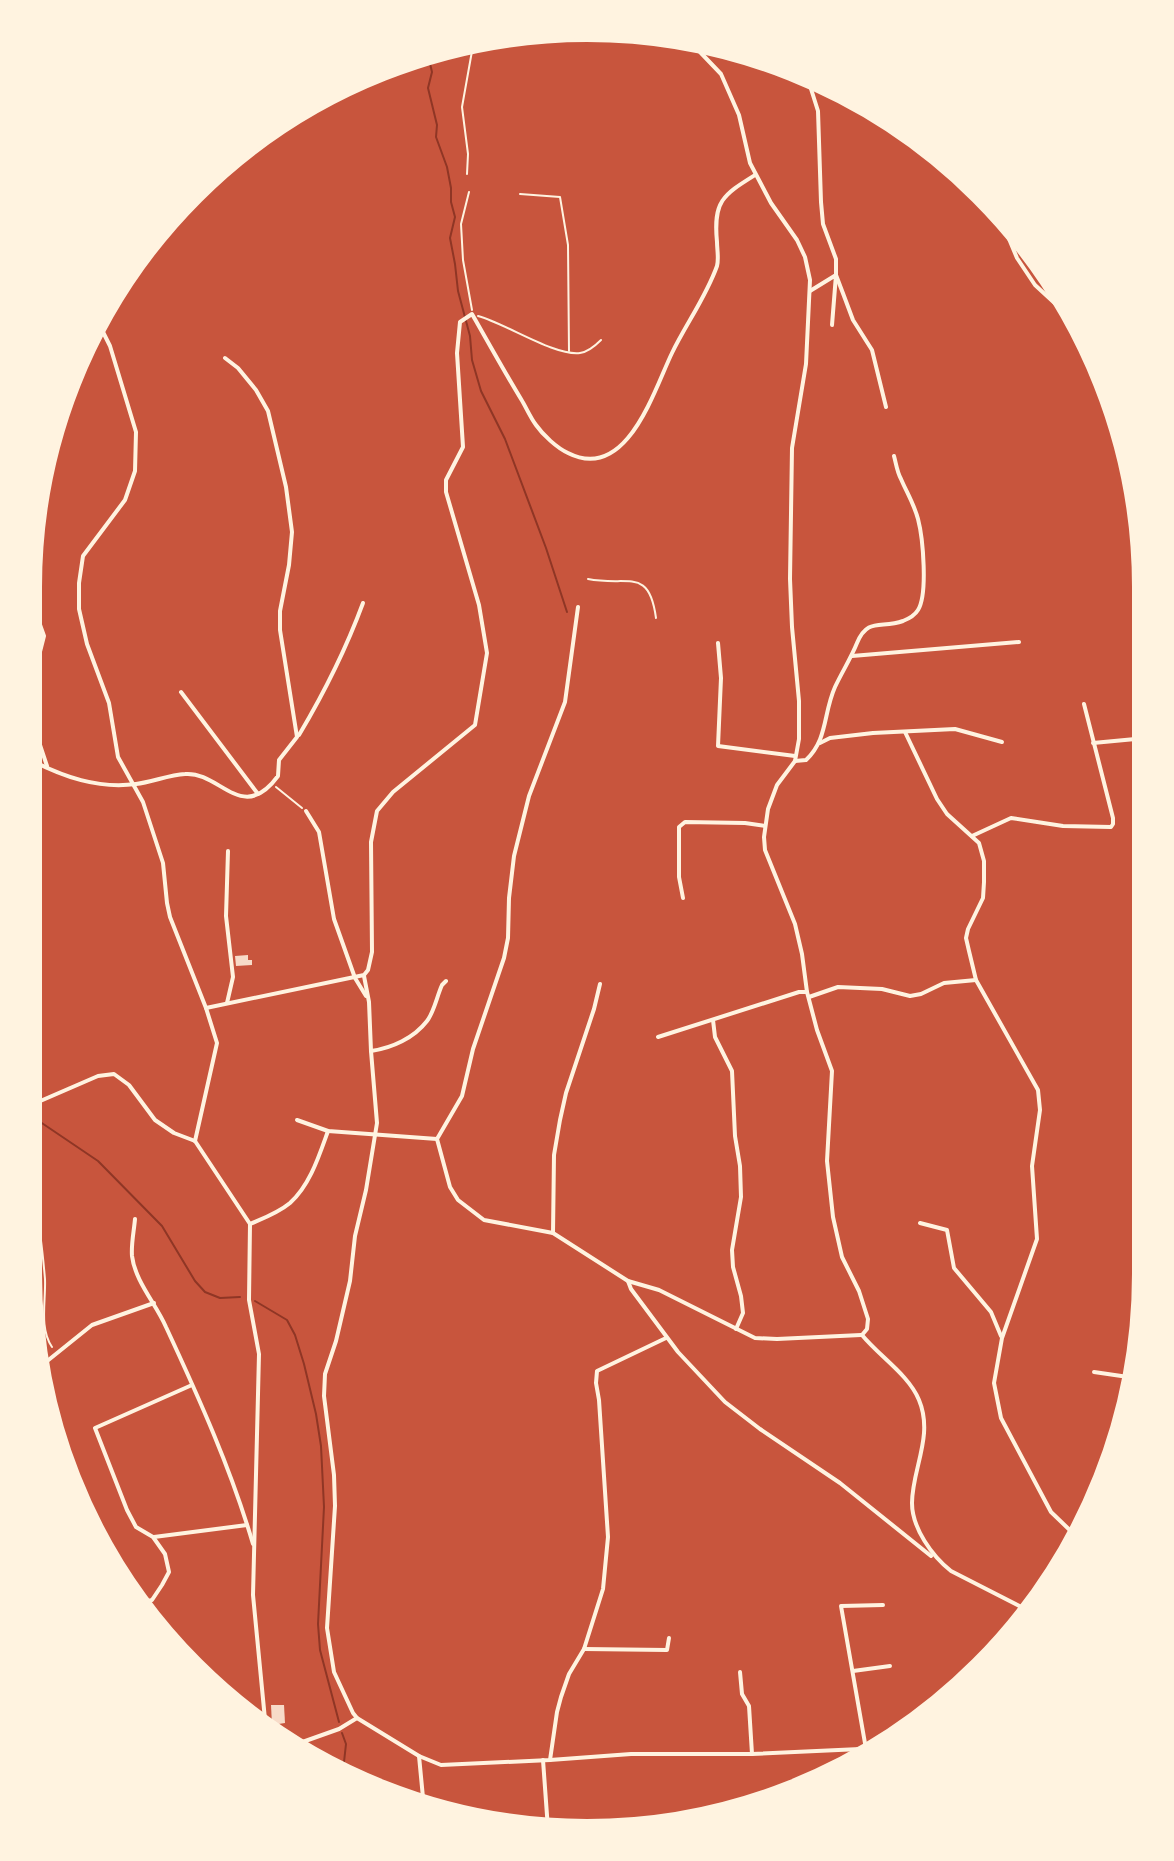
<svg xmlns="http://www.w3.org/2000/svg" width="1174" height="1861" viewBox="0 0 1174 1861" font-family="Figtree,sans-serif">
	<rect width="100%" height="100%" fill="#c8553d"/>
	<g fill="none" stroke-linecap="round" stroke-linejoin="round">
		<g stroke="#8f3625" stroke-width="2">
			<path d="M 427,51 L 432,72 L 428,88 L 437,125 L 436,137 L 447,167 L 451,188 L 451,202 L 455,217 L 450,238 L 455,264 L 458,291 L 470,336 L 472,360 L 481,391 L 505,439 L 546,548 L 567,612"/>
			<path d="M 27,1113 L 98,1161 L 162,1226 L 195,1281 L 205,1292 L 220,1298 L 240,1297"/>
			<path d="M 255,1301 L 287,1320 L 295,1335 L 304,1364 L 316,1414 L 321,1446 L 324,1507 L 318,1624 L 320,1650 L 339,1722"/>
			<path d="M 342,1733 L 346,1744 L 343,1771"/>
		</g>
	</g>
	<g fill="#f7dbc8">
		<path d="M 248,955 L 248,960 L 252,960 L 252,965 L 236,966 L 235,956 Z"/>
		<path d="M 271,1705 L 284,1705 L 285,1723 L 272,1725 Z"/>
	</g>
	<g fill="none" stroke-linecap="round" stroke-linejoin="round">
		<g stroke="#fff3e0" stroke-width="2">
			<path d="M 689,38 L 696,47"/>
			<path d="M 467,174 L 468,154 L 462,107 L 472,51 L 482,38"/>
			<path d="M 469,192 L 461,224 L 463,260 L 472,310"/>
			<path d="M 520,194 L 560,197 L 568,245 L 569,351"/>
			<path d="M 478,316 C 507,324 554,356 580,353 C 588,352 595,346 601,340"/>
			<path d="M 588,579 C 628,587 649,566 656,618"/>
			<path d="M 276,787 L 302,808"/>
			<path d="M 27,1103 L 31,1107 L 34,1105"/>
			<path d="M 36,1210 C 41,1233 43,1256 45,1279 C 46,1301 39,1328 52,1347"/>
		</g>
		<g stroke="#fff3e0" stroke-width="4">
			<path d="M 715,42 L 700,52 L 721,74 L 739,115 L 750,163 L 771,203 L 797,240 L 805,257 L 810,280 L 806,364 L 792,448 L 790,579 L 792,627 L 799,701 L 799,739 L 795,761 L 777,785 L 768,809 L 764,837 L 765,850 L 795,924 L 802,954 L 807,992 L 817,1030 L 832,1071 L 827,1161 L 833,1217 L 842,1257 L 859,1291 L 868,1319 L 867,1329 L 862,1335 C 879,1356 909,1375 919,1400 C 934,1436 912,1469 912,1503 C 912,1528 932,1556 951,1571 L 1033,1613"/>
			<path d="M 806,73 L 818,111 L 821,202 L 823,224 L 836,259 L 836,275 L 844,296 L 853,320 L 872,350 L 886,407"/>
			<path d="M 997,210 L 1017,258 L 1035,285 L 1085,331"/>
			<path d="M 810,291 L 836,275 L 832,325"/>
			<path d="M 95,326 L 102,330 L 110,346 L 136,432 L 135,471 L 125,500 L 83,556 L 79,583 L 79,609 L 87,644 L 109,703 L 118,757 L 143,802 L 163,863 L 167,903 L 170,917 L 206,1008 L 217,1043 L 195,1141"/>
			<path d="M 578,607 L 565,702 L 529,796 L 514,856 L 509,898 L 508,938 L 504,958 L 473,1049 L 462,1096 L 437,1139 L 450,1187 L 458,1200 L 484,1220 L 553,1233 L 628,1281 L 631,1289 L 678,1352 L 725,1402 L 760,1429 L 840,1483 L 931,1556"/>
			<path d="M 30,615 L 39,622 L 44,636 L 30,691 L 33,724 L 47,766"/>
			<path d="M 718,643 L 721,678 L 718,746 L 795,756"/>
			<path d="M 852,656 L 1019,642"/>
			<path d="M 181,692 L 258,794"/>
			<path d="M 905,732 L 937,799 L 947,814 L 979,843 L 984,861 L 984,882 L 983,898 L 968,929 L 966,938 L 969,951 L 976,980 L 1038,1090 L 1040,1110 L 1032,1166 L 1037,1239 L 1002,1338 L 994,1383 L 1001,1418 L 1051,1512 L 1077,1537"/>
			<path d="M 299,735 C 324,693 346,649 363,603"/>
			<path d="M 820,743 L 830,738 L 873,733 L 955,729 L 1002,742"/>
			<path d="M 1093,743 L 1146,738"/>
			<path d="M 29,759 C 63,777 98,789 136,784 C 152,782 169,775 185,774 C 220,771 242,825 278,776 L 279,760 L 297,737 L 280,630 L 280,611 L 289,565 L 292,532 L 286,487 L 268,411 L 256,390 L 238,368 L 225,358"/>
			<path d="M 795,761 L 806,760 C 828,739 823,714 835,687 C 842,672 851,658 857,643 C 868,617 881,629 903,621 C 908,619 915,615 918,610 C 928,594 923,538 918,519 C 914,504 907,493 901,479 C 897,472 896,463 894,456"/>
			<path d="M 306,811 L 319,832 L 334,919 L 355,978 L 366,996"/>
			<path d="M 972,836 L 1011,818 L 1063,826 L 1111,827 L 1113,824 L 1113,818 L 1084,704"/>
			<path d="M 683,898 L 679,877 L 679,827 L 685,822 L 745,823 L 765,826"/>
			<path d="M 364,976 L 369,1002 L 371,1051 L 377,1123 L 366,1190 L 355,1236 L 350,1281 L 336,1341 L 325,1374 L 324,1396 L 334,1475 L 335,1506 L 327,1628 L 334,1672 L 353,1713 L 357,1718 L 419,1756 L 441,1765 L 550,1760 L 631,1754 L 752,1754 L 882,1748"/>
			<path d="M 809,997 L 838,987 L 882,989 L 910,996 L 921,994 L 944,983 L 976,980"/>
			<path d="M 227,1003 L 233,977 L 226,916 L 228,851"/>
			<path d="M 206,1008 L 364,975 L 368,970 L 372,952 L 371,842 L 377,811 L 393,792 L 475,725 L 487,653 L 479,605 L 446,492 L 446,480 L 463,447 L 457,353 L 460,322 L 472,314 C 488,342 504,371 521,399 C 526,407 530,417 536,425 C 543,435 557,448 568,453 C 627,483 654,390 672,353 C 686,324 706,297 717,266 C 719,258 717,250 717,242 C 713,201 723,195 755,175"/>
			<path d="M 713,1020 L 715,1037 L 732,1071 L 735,1136 L 740,1166 L 741,1197 L 732,1250 L 733,1267 L 741,1296 L 743,1313 L 736,1329"/>
			<path d="M 658,1037 L 799,992 L 807,992"/>
			<path d="M 371,1051 C 392,1048 414,1038 427,1021 C 434,1012 437,996 442,985 L 446,981"/>
			<path d="M 27,1073 L 38,1102 L 98,1076 L 114,1074 L 129,1085 L 155,1120 L 174,1133 L 195,1141"/>
			<path d="M 297,1120 L 328,1131 L 437,1139"/>
			<path d="M 195,1141 L 250,1224 L 249,1300 L 259,1354 L 253,1595 L 266,1730"/>
			<path d="M 135,1219 C 134,1231 131,1244 132,1256 C 135,1281 156,1304 166,1327 C 199,1398 231,1469 253,1544"/>
			<path d="M 920,1223 L 947,1230 L 954,1268 L 991,1312 L 1001,1336"/>
			<path d="M 250,1224 C 264,1218 278,1213 290,1203 C 310,1185 319,1156 328,1131"/>
			<path d="M 553,1233 L 554,1155 L 560,1120 L 566,1093 L 594,1009 L 600,984"/>
			<path d="M 628,1281 L 659,1290 L 755,1338 L 777,1339 L 861,1335"/>
			<path d="M 41,1366 L 92,1325 L 154,1303"/>
			<path d="M 1094,1372 L 1135,1378"/>
			<path d="M 154,1537 L 247,1525"/>
			<path d="M 138,1604 L 152,1600 L 162,1585 L 169,1572 L 165,1554 L 153,1537 L 136,1527 L 127,1510 L 95,1428 L 192,1385"/>
			<path d="M 584,1649 L 667,1650 L 669,1638"/>
			<path d="M 853,1671 L 890,1666"/>
			<path d="M 740,1672 L 742,1694 L 749,1706 L 752,1754"/>
			<path d="M 294,1745 L 339,1729 L 357,1718"/>
			<path d="M 866,1749 L 841,1606 L 883,1605"/>
			<path d="M 419,1756 L 424,1808"/>
			<path d="M 543,1760 L 548,1829"/>
			<path d="M 550,1760 L 557,1712 L 561,1697 L 569,1674 L 584,1649 L 603,1589 L 608,1537 L 599,1400 L 596,1383 L 597,1371 L 666,1338"/>
		</g>
	</g>
	<path d="M0 0H1174V1861H0ZM587 40H587A547 547 0 0 1 1134 587V1274A547 547 0 0 1 587 1821H587A547 547 0 0 1 40 1274V587A547 547 0 0 1 587 40Z" fill="#fff3e0" fill-rule="evenodd"/>
	<path fill="none" stroke="#fff3e0" stroke-width="4" d="M587 40H587A547 547 0 0 1 1134 587V1274A547 547 0 0 1 587 1821H587A547 547 0 0 1 40 1274V587A547 547 0 0 1 587 40Z"/>
</svg>
